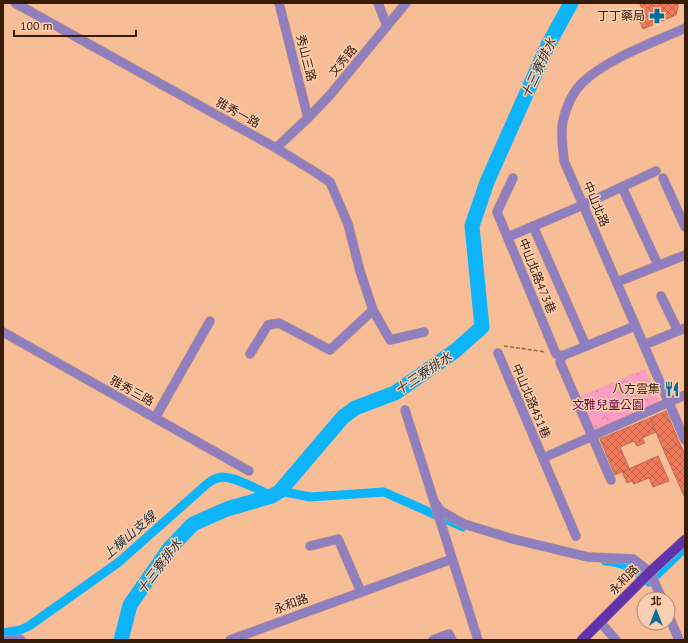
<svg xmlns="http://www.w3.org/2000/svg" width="688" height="643" viewBox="0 0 688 643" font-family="'PT Sans','Noto Sans TC',sans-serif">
	<defs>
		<pattern id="park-crowns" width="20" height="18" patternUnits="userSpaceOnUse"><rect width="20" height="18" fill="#fc9cc1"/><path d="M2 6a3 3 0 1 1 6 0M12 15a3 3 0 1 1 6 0" fill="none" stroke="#d986a4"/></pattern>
		<pattern id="building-cross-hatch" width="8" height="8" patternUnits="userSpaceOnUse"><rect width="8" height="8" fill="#f0795a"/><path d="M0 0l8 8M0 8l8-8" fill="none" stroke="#c36248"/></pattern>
	</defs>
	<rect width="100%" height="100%" fill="#f7bd96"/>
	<path fill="url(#park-crowns)" d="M 645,369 L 660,403 L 593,432 L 579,397 Z"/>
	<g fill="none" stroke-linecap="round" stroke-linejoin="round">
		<g stroke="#0eb4fa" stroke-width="9">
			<path d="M 280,491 L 310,497 L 384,492 L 463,527"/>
			<path d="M 605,561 C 626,562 633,570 649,582 L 685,548"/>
			<path d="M 3,633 L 20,630 L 29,626 L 119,562 L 208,483 C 212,480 216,478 222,477 C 237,477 258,490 272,496"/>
		</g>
		<path stroke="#0eb4fa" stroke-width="15" d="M 121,640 L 130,605 L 169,549 L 193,524 L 227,509 L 272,496 L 280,491 L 343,417 L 355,408 L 395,393 L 455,351 L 482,327 L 472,226 L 487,182 L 548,45 L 571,3"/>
	</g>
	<g fill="url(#building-cross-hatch)" stroke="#bb6c58">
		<path d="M 641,3 L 677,3 L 678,6 L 676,15 L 643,29 L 638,17 L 645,14 L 640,5 Z"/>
		<path d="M 666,411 L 680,444 L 664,451 L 650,418 Z"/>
		<path d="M 650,418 L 656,432 L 642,438 L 645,443 L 637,446 L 634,441 L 620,447 L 629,468 L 615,475 L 600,439 Z"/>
		<path d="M 680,444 L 685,454 L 685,498 L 664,451 Z"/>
		<path d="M 658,456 L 669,481 L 653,487 L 649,478 L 634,484 L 632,481 L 627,483 L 622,472 Z"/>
	</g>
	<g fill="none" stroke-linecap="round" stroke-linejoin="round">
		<g stroke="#d09d79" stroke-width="10">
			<g id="minor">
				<path d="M 15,3 L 276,148 L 315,172 L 330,182 L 348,224 L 360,271 L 373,310 L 390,340 L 424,332"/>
				<path d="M 279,3 L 308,118"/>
				<path d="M 378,3 L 387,26"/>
				<path d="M 685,28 C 653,43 608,58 582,83 C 572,93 566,108 563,121 C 560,134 563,148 564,161 L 685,440"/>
				<path d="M 276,148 L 308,118 L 330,95 L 406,3"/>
				<path d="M 513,178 L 497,212 L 556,354 L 562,356 L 635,326"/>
				<path d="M 663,178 L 685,227"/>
				<path d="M 622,187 L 658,265"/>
				<path d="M 533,226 L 586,346"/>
				<path d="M 508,237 L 583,205 L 656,171"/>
				<path d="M 617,282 L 685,255"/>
				<path d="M 661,296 L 678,331"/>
				<path d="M 3,332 L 249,471"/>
				<path d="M 644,345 L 685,328"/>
				<path d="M 498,353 L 576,536"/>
				<path d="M 250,354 L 268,325 L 279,323 L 330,350 L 373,310"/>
				<path d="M 562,356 L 560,362 L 611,480"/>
				<path d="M 405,410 L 478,640"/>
				<path d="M 155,418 L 210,321"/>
				<path d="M 543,458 L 685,395"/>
				<path d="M 435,503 L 441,511 L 464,524 L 513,539 L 588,557 L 633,559 L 650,572 L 662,599"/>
				<path d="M 310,546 L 338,539 L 361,592"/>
				<path d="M 668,614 L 679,640"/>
				<path d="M 600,622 L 616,640"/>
				<path d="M 5,640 L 21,640"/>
				<path d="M 230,640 L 452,559"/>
				<path d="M 433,640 L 449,634 L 452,640"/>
			</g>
		</g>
		<g stroke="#d09d79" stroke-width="11">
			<path id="major" d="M 582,640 L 650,572 L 685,540"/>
		</g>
		<path stroke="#93694c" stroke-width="1.5" stroke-dasharray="4 2" stroke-linecap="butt" d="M 504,346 L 546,352"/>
		<use href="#minor" stroke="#8f7fbf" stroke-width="9"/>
		<use href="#major" stroke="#6134ad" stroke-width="10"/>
	</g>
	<defs>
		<g id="pharmacy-bare" transform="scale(1.2)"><path d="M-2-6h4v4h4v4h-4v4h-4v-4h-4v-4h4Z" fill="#026e9b" stroke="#faceb1" stroke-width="2.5" paint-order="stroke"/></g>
		<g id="restaurant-bare" transform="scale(1.2)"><path d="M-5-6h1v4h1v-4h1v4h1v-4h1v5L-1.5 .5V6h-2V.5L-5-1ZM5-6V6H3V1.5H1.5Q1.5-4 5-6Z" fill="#026e9b" stroke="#faceb1" stroke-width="2.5" paint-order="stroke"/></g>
	</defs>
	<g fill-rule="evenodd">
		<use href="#pharmacy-bare" x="657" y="16"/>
		<use href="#restaurant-bare" x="672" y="389"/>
	</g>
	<g text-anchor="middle" stroke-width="3" stroke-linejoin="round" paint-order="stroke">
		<g font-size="12" fill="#361b07" stroke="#faceb1" text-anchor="end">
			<text x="645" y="20">丁丁藥局</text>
			<text x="660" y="393">八方雲集</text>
		</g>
		<g font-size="12" fill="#361b07" stroke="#faceb1">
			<text transform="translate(306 58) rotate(76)" y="4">秀山三路</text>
			<text transform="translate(343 61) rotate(-51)" y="4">文秀路</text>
			<text transform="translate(238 113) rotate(29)" y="4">雅秀一路</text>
			<text transform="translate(596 204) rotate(67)" y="4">中山北路</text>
			<text transform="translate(537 276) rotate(68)" y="4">中山北路473巷</text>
			<text transform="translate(132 391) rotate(29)" y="4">雅秀三路</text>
			<text transform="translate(531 401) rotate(67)" y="4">中山北路451巷</text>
			<text transform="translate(624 580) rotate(-45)" y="4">永和路</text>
			<text transform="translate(291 604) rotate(-20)" y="4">永和路</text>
		</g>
		<g font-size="12" fill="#710040" stroke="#faceb1">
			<text x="608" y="409">文雅兒童公園</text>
		</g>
		<g font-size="13" font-style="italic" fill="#213845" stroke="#faceb1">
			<text transform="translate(538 68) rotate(-65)" y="5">十三寮排水</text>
			<text transform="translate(423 373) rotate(-34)" y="5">十三寮排水</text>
			<text transform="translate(129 535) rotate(-41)" y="5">上橫山支線</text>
			<text transform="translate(159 566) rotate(-53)" y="5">十三寮排水</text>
		</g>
	</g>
	<rect width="688" height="643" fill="none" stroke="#361b07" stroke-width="8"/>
	<g transform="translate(656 611)"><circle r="19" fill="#faceb1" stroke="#ac866d"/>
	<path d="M0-3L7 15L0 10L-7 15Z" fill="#026e9b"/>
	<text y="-6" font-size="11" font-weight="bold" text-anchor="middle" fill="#361b07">北</text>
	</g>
	<path d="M14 30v6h122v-6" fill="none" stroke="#361b07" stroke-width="2"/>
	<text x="20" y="30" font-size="12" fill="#361b07" stroke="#faceb1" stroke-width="3" paint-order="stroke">100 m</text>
</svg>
